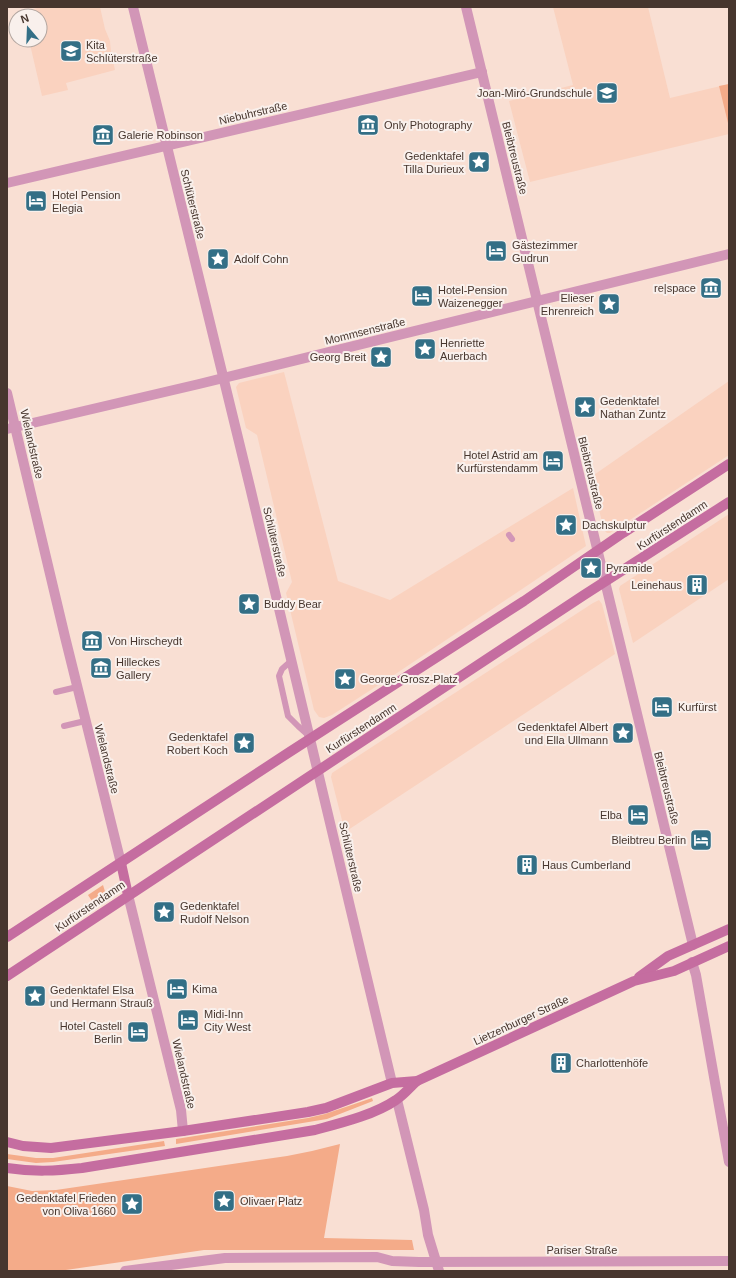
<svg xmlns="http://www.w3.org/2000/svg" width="736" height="1278" viewBox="0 0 736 1278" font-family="Arial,sans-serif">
	<rect width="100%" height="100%" fill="#f9dfd3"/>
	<g fill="#fad2bf">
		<path d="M 41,7 L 100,7 L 105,29 L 110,41 L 111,52 L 115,70 L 66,83 L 68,90 L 42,96 L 29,40 L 40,40 L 40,16 L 23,16 L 22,12 Z"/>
		<path d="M 553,7 L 648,7 L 670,98 L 729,84 L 729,134 L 530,182 L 509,101 L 573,85 Z"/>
		<path d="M 284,372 L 338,581 L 390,600 L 573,488 L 586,546 L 397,673 L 332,715 L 324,718 L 319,717 L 314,710 L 286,593 L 292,582 L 257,435 L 246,428 L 236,387 L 239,383 Z"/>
		<path d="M 729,381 L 729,455 L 610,533 L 607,533 L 604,530 L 591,477 Z"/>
		<path d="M 729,514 L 729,579 L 633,643 L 619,589 L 620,586 Z"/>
		<path d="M 599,600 L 602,604 L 615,654 L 345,832 L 331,777 L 332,773 L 593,603 Z"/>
	</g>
	<g fill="#f4ab89">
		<path d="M 729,84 L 729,127 L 719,86 Z"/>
		<path d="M 103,885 L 107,898 L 95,906 L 88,895 Z"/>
		<path d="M 372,1098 L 373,1101 L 327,1119 L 176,1144 L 176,1139 L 308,1118 L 325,1114 Z"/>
		<path d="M 164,1141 L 165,1146 L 53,1162 L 36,1163 L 7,1159 L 7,1154 L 36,1158 L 53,1158 Z"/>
		<path d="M 340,1144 L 324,1238 L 412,1240 L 414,1250 L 204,1250 L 59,1271 L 7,1271 L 7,1186 L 32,1191 L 56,1190 L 287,1156 L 312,1151 Z"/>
	</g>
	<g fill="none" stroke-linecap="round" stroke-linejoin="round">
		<g stroke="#d296b7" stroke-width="6">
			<path d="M 509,535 L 512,539"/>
			<path d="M 291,661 L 282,669 L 279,676 L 288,716 L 298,726 L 308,735"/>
			<path d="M 56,692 L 77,687"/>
			<path d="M 64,726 L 85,721"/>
		</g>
		<g stroke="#d296b7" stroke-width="10">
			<path d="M 133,7 L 250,487 L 392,1083"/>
			<path d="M 466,7 L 693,945"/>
			<path d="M 7,183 L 482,72"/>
			<path d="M 7,393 L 65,637 L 121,863"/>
			<path d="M 7,429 L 199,384 L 729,254"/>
			<path d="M 128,895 L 181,1110 L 183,1131"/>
			<path d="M 692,962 L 696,975 L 729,1162"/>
			<path d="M 397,1100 L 424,1210 L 428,1235 L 439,1271"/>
			<path d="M 125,1271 L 225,1258 L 377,1257 L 392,1261 L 419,1262 L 729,1261"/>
		</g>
		<g stroke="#c56da0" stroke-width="10">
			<path d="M 121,863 L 128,895"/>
			<path d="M 7,937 L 288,753 L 524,601 L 623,533 L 729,464"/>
			<path d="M 7,976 L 584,595 L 729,502"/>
			<path d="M 639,977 L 668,956 L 729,929"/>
			<path d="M 7,1142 L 23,1146 L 51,1148 L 183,1131 L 308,1112 L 326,1108 L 392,1083 L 417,1081 L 634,981 L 674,971 L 729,946"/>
			<path d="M 7,1168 C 34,1172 55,1171 82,1168 L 315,1130 C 341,1123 374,1115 396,1100 C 404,1095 410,1087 417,1081"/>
		</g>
	</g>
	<defs>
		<g id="school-square" transform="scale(1.15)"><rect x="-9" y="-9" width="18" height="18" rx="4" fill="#336f86" stroke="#f9f0ec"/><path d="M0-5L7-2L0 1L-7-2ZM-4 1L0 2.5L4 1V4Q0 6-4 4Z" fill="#fff"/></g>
		<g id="museum-square" transform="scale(1.15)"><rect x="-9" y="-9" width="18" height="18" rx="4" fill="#336f86" stroke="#f9f0ec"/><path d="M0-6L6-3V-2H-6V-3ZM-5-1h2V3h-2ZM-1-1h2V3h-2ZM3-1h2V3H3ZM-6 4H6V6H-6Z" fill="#fff"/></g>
		<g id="sight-square" transform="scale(1.15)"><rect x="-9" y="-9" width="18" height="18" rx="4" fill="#336f86" stroke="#f9f0ec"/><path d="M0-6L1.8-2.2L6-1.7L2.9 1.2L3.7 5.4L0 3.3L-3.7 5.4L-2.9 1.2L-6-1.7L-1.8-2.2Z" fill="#fff"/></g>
		<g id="hotel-square" transform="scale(1.15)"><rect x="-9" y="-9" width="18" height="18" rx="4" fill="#336f86" stroke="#f9f0ec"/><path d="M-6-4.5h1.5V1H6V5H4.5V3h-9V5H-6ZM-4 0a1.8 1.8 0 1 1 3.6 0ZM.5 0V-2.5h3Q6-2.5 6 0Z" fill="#fff"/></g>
		<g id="building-square" transform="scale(1.15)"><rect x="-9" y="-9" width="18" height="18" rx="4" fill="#336f86" stroke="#f9f0ec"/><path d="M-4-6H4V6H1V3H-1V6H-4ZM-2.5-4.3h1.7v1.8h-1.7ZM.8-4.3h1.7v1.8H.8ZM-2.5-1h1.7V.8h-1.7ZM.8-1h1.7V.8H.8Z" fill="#fff"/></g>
	</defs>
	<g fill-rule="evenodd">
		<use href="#school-square" x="71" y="51"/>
		<use href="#school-square" x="607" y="93"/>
		<use href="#museum-square" x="368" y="125"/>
		<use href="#museum-square" x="103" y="135"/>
		<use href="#sight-square" x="479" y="162"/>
		<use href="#hotel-square" x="36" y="201"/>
		<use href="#hotel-square" x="496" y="251"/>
		<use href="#sight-square" x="218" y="259"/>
		<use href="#museum-square" x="711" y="288"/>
		<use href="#hotel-square" x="422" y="296"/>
		<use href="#sight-square" x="609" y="304"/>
		<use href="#sight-square" x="425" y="349"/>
		<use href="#sight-square" x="381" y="357"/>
		<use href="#sight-square" x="585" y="407"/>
		<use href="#hotel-square" x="553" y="461"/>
		<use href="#sight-square" x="566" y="525"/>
		<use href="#sight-square" x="591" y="568"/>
		<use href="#building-square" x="697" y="585"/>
		<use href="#sight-square" x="249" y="604"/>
		<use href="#museum-square" x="92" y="641"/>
		<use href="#museum-square" x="101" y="668"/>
		<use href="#sight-square" x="345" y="679"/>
		<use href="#hotel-square" x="662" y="707"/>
		<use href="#sight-square" x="623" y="733"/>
		<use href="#sight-square" x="244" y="743"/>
		<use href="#hotel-square" x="638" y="815"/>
		<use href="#hotel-square" x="701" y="840"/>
		<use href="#building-square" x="527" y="865"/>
		<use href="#sight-square" x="164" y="912"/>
		<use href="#hotel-square" x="177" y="989"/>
		<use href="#sight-square" x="35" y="996"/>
		<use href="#hotel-square" x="188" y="1020"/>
		<use href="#hotel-square" x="138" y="1032"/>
		<use href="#building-square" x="561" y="1063"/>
		<use href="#sight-square" x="224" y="1201"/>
		<use href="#sight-square" x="132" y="1204"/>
	</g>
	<g text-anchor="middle" stroke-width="4" stroke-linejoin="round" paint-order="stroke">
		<g font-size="11" fill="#47362e" stroke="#f9f0ec" text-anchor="start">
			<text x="86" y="49">Kita<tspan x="86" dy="13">Schlüterstraße</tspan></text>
			<text x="592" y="97" text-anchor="end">Joan-Miró-Grundschule</text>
			<text x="384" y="129">Only Photography</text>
			<text x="118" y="139">Galerie Robinson</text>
			<text x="464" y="160" text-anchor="end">Gedenktafel<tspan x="464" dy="13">Tilla Durieux</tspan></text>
			<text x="52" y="199">Hotel Pension<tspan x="52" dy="13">Elegia</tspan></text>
			<text x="512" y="249">Gästezimmer<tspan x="512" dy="13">Gudrun</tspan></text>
			<text x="234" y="263">Adolf Cohn</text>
			<text x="696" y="292" text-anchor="end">re|space</text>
			<text x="438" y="294">Hotel-Pension<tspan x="438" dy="13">Waizenegger</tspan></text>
			<text x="594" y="302" text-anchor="end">Elieser<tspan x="594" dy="13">Ehrenreich</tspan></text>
			<text x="440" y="347">Henriette<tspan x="440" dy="13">Auerbach</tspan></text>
			<text x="366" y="361" text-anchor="end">Georg Breit</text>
			<text x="600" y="405">Gedenktafel<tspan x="600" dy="13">Nathan Zuntz</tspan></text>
			<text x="538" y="459" text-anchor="end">Hotel Astrid am<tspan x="538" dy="13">Kurfürstendamm</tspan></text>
			<text x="582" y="529">Dachskulptur</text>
			<text x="606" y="572">Pyramide</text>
			<text x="682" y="589" text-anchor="end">Leinehaus</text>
			<text x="264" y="608">Buddy Bear</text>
			<text x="108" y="645">Von Hirscheydt</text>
			<text x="116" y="666">Hilleckes<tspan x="116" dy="13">Gallery</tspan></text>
			<text x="360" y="683">George-Grosz-Platz</text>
			<text x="678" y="711">Kurfürst</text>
			<text x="608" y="731" text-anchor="end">Gedenktafel Albert<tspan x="608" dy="13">und Ella Ullmann</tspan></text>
			<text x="228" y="741" text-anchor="end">Gedenktafel<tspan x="228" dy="13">Robert Koch</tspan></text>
			<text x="622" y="819" text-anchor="end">Elba</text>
			<text x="686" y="844" text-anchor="end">Bleibtreu Berlin</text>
			<text x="542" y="869">Haus Cumberland</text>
			<text x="180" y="910">Gedenktafel<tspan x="180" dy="13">Rudolf Nelson</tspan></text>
			<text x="192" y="993">Kima</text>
			<text x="50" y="994">Gedenktafel Elsa<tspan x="50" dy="13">und Hermann Strauß</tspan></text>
			<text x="204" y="1018">Midi-Inn<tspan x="204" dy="13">City West</tspan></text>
			<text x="122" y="1030" text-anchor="end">Hotel Castell<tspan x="122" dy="13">Berlin</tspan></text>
			<text x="576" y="1067">Charlottenhöfe</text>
			<text x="116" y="1202" text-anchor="end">Gedenktafel Frieden<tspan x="116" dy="13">von Oliva 1660</tspan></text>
			<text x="240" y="1205">Olivaer Platz</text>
		</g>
		<g font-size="11" fill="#47362e" stroke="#f9f0ec">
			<text transform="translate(253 113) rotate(-13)" y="4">Niebuhrstraße</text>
			<text transform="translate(515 158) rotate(76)" y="4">Bleibtreustraße</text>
			<text transform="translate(193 204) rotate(76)" y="4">Schlüterstraße</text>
			<text transform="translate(365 331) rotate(-14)" y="4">Mommsenstraße</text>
			<text transform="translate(32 444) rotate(77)" y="4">Wielandstraße</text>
			<text transform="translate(591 473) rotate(76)" y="4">Bleibtreustraße</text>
			<text transform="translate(672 525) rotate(-33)" y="4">Kurfürstendamm</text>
			<text transform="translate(275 542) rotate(77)" y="4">Schlüterstraße</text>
			<text transform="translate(361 728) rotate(-33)" y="4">Kurfürstendamm</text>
			<text transform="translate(107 759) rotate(76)" y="4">Wielandstraße</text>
			<text transform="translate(667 788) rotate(76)" y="4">Bleibtreustraße</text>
			<text transform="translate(351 857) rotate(77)" y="4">Schlüterstraße</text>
			<text transform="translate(90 906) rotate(-34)" y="4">Kurfürstendamm</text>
			<text transform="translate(521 1020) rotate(-25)" y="4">Lietzenburger Straße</text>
			<text transform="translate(184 1074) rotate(77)" y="4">Wielandstraße</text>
			<text x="582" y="1254">Pariser Straße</text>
		</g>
	</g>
	<rect width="736" height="1278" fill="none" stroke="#47362e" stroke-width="16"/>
	<g transform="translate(28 28) rotate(341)"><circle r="19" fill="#f9f0ec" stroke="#b2a6a0"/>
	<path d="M0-3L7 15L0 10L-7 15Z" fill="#336f86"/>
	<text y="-6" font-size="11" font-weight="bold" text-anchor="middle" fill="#47362e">N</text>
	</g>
</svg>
